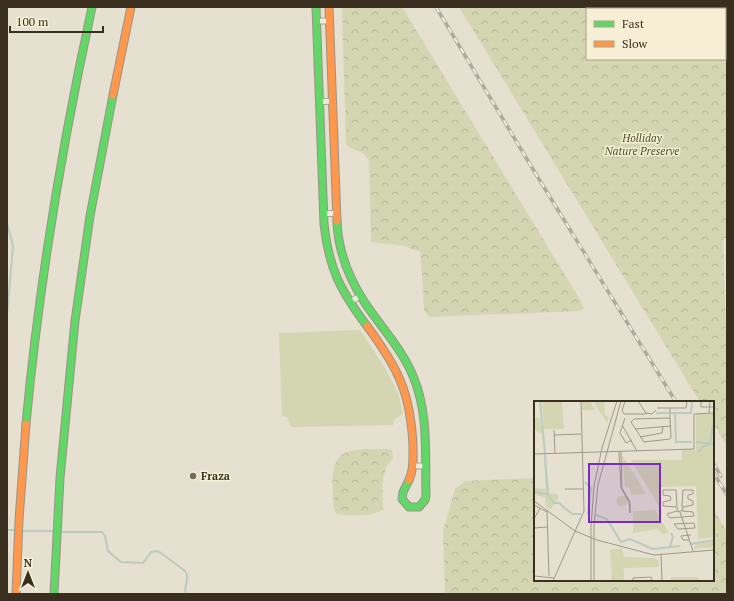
<svg xmlns="http://www.w3.org/2000/svg" width="734" height="601" viewBox="0 0 734 601" font-family="'PT Serif',serif">
	<defs>
		<pattern id="forest-crowns" width="20" height="18" patternUnits="userSpaceOnUse"><rect width="20" height="18" fill="#d3d6b1"/><path d="M2 6a3 3 0 1 1 6 0M12 15a3 3 0 1 1 6 0" fill="none" stroke="#b6b898"/></pattern>
	</defs>
	<rect width="100%" height="100%" fill="#e5e0cf"/>
	<path fill="#d3d6b1" d="M 360,330 L 385,368 L 398,393 L 403,414 L 395,419 L 393,425 L 291,427 L 287,417 L 282,416 L 279,333 Z"/>
	<g fill="url(#forest-crowns)" fill-rule="evenodd">
		<path d="M 342,7 L 402,7 L 576,293 L 584,308 L 581,311 L 429,317 L 424,310 L 423,286 L 420,252 L 405,246 L 371,242 L 369,161 L 363,153 L 350,148 L 346,144 Z"/>
		<path d="M 459,7 L 727,7 L 727,238 L 723,238 L 727,368 L 727,446 L 713,423 L 713,402 L 700,402 ZM 587,9 L 725,9 L 725,59 L 587,59 Z"/>
		<path d="M 388,449 L 392,450 L 393,458 C 379,475 383,488 383,509 C 374,517 348,516 336,514 L 334,509 C 333,492 327,459 347,452 C 358,448 376,449 388,449 Z"/>
		<path d="M 535,478 L 535,580 L 713,580 L 713,509 L 727,531 L 727,594 L 445,594 L 443,531 L 455,489 L 465,481 Z"/>
	</g>
	<g fill="none" stroke-linecap="round" stroke-linejoin="round">
		<g stroke="#bacbc2" stroke-width="2">
			<path d="M 7,223 L 13,246 L 7,315"/>
			<path d="M 7,530 L 16,530"/>
			<path d="M 22,531 L 54,531"/>
			<path d="M 60,532 L 102,532 L 105,536 L 108,551 L 121,562 L 143,563 L 151,552 L 157,551 L 161,553 L 185,571 C 191,579 183,585 186,594"/>
		</g>
		<g stroke="#aba597" stroke-width="7">
			<g id="street">
				<path d="M 317,21 L 329,21"/>
				<path d="M 319,102 L 332,101"/>
				<path d="M 324,214 L 337,213"/>
				<path d="M 350,302 L 360,296"/>
				<path d="M 413,466 L 426,466"/>
			</g>
		</g>
		<g stroke="#9a9488" stroke-width="9">
			<g id="fast">
				<path d="M 316,7 L 324,224 C 329,269 340,290 367,326"/>
				<path d="M 337,221 C 338,251 348,277 365,303 C 381,327 402,349 413,376 C 429,413 425,456 426,496 L 425,500 L 419,507 L 409,507 L 402,499 L 403,492 L 409,480"/>
				<path d="M 26,424 C 39,284 62,145 92,7"/>
				<path d="M 54,594 L 60,478 L 75,321 L 90,216 L 113,95"/>
			</g>
		</g>
		<g stroke="#9a9488" stroke-width="9">
			<g id="slow">
				<path d="M 329,7 L 337,221"/>
				<path d="M 113,95 L 131,7"/>
				<path d="M 367,326 C 398,368 411,393 413,447 C 413,458 414,470 409,480"/>
				<path d="M 16,594 L 19,520 L 26,424"/>
			</g>
		</g>
		<use href="#street" stroke="#eeeae0" stroke-width="5"/>
		<use href="#fast" stroke="#63d668" stroke-width="7"/>
		<use href="#slow" stroke="#ff974d" stroke-width="7"/>
		<g stroke="#adaaa1" stroke-width="3.5">
			<g id="rail">
				<path d="M 436,7 L 534,171 L 676,402"/>
				<path d="M 713,463 L 721,476"/>
				<path d="M 713,472 L 727,495"/>
			</g>
		</g>
		<use href="#rail" stroke="#f6efd5" stroke-width="2" stroke-dasharray="6" stroke-linecap="butt"/>
	</g>
	<circle fill="#766c5d" stroke="#f6efd5" stroke-width="1.5" cx="193" cy="476" r="4"/>
	<g text-anchor="middle" stroke-width="3" stroke-linejoin="round" paint-order="stroke">
		<g font-size="11" font-style="italic" fill="#475725" stroke="#f6efd5">
			<text x="642" y="142">Holliday<tspan x="642" dy="13">Nature Preserve</tspan></text>
		</g>
		<g font-size="11" font-weight="bold" fill="#3a2e1f" stroke="#f6efd5" text-anchor="start">
			<text x="201" y="480">Fraza</text>
		</g>
	</g>
	<g transform="translate(534 401)">
		<rect width="180" height="180" fill="#e5e0cf"/>
		<path d="M 8,0 L 28,0 L 30,28 L 10,28 ZM 59,0 L 70,0 L 71,14 L 75,16 L 73,22 ZM82.5 100a5.5 5.5 0 1 1 11 0a5.5 5.5 0 1 1-11 0ZM 88,147 L 90,156 L 120,157 L 124,159 L 125,166 L 90,167 L 89,171 L 77,168 L 76,149 Z" fill="#d3d6b1"/>
		<path d="M 48,0 L 56,0 L 61,9 L 48,9 ZM 162,13 L 180,13 L 180,136 L 164,138 L 162,85 L 125,86 L 126,107 L 97,59 L 148,59 L 148,49 L 162,49 ZM 0,17 L 6,17 L 8,33 L 0,28 ZM 10,53 L 15,92 L 23,93 L 25,97 L 17,108 L 12,106 L 11,97 L 0,93 L 0,87 L 12,88 ZM 88,55 L 89,55 L 112,93 L 97,94 L 96,87 L 91,86 ZM 121,109 L 135,132 L 129,133 L 123,128 L 99,132 L 99,110 ZM 180,140 L 180,146 L 160,148 L 162,143 ZM 80,168 L 90,171 L 90,180 L 77,180 L 78,169 ZM 163,176 L 166,180 L 137,180 L 137,176 Z" fill="#d3d6b1"/>
		<path fill="none" stroke="#bacbc2" stroke-width="2" d="M 6,0 L 11,52M 122,12 L 135,12M 137,12 L 157,12 L 158,0M 141,12 L 142,41 L 158,41M 162,41 L 180,43M 165,51 L 168,46 L 176,43 L 179,24M 11,53 L 13,88M 12,69 L 14,92M 51,81 L 57,87 L 54,113M 0,91 L 13,93 L 20,102 L 25,102 L 38,113 L 47,113M 62,114 L 73,118 L 87,141 L 96,138 L 119,148 L 146,145M 157,143 L 180,139M 136,145 L 139,136 L 137,132"/>
		<path fill="none" stroke="#a19989" stroke-width="1" d="M 91,0 L 88,10 L 90,13 L 111,13 L 112,11M 104,0 L 112,12 L 118,13 L 122,9M 167,0 L 167,6 L 180,6M 123,7 L 152,7 L 153,0M 136,7 L 136,17 L 137,36 L 136,38 L 110,41 L 97,21 L 100,18 L 136,17M 175,12 L 176,0M 91,17 L 86,32 L 92,42 L 98,39M 88,24 L 103,50M 101,28 L 137,25M 20,29 L 21,52M 20,34 L 47,33M 106,36 L 128,32 L 129,25M 85,51 L 87,87 L 95,101 L 96,112 L 96,101 L 88,87 L 87,51M 0,53 L 160,48 L 160,13 L 180,12M 31,88 L 49,88M 0,100 L 41,130 L 63,139 L 120,154 L 180,149M 0,104 L 13,111M 143,106 L 144,111 L 149,109 L 148,105 L 149,89 L 159,89 L 159,93 L 154,94 L 154,98 L 159,100 L 159,104 L 149,106M 143,106 L 129,105 L 129,101 L 137,99 L 136,95 L 129,94 L 129,89 L 142,89 L 143,105M 13,109 L 15,175M 143,110 L 133,113 L 136,117 L 160,115 L 159,111 L 148,110M 146,111 L 159,150M 0,118 L 6,107M 140,123 L 160,122 L 161,127 L 144,128 ZM 0,127 L 13,126M 155,139 L 149,139 L 147,135 L 157,134M 127,154 L 128,180M 0,175 L 20,177M 19,180 L 50,110 L 47,0M 57,180 L 57,126 L 60,85 L 68,47 L 83,0M 60,180 L 60,125 L 64,84 L 87,0M 99,180 L 99,177 L 117,176 L 118,180"/>
		<path fill="#7b2cbf" fill-opacity="0.15" stroke="#7b2cbf" stroke-width="2" d="M 55,63 L 126,63 L 126,121 L 55,121 Z"/>
		<rect width="180" height="180" fill="none" stroke="#3a2e1f" stroke-width="2"/>
	</g>
	<rect width="734" height="601" fill="none" stroke="#3a2e1f" stroke-width="16"/>
	<rect x="586" y="8" width="140" height="52" fill="#f6efd5" stroke="#aba28c"/>
	<rect x="594" y="21" width="20" height="6" fill="#63d668" stroke="#aba28c"/>
	<text x="622" y="28" font-size="12" fill="#3a2e1f">Fast</text>
	<rect x="594" y="41" width="20" height="6" fill="#ff974d" stroke="#aba28c"/>
	<text x="622" y="48" font-size="12" fill="#3a2e1f">Slow</text>
	<g transform="translate(28 573)" stroke="#f6efd5" stroke-width="3" paint-order="stroke">
	<path d="M0-3L7 15L0 10L-7 15Z" fill="#3a2e1f"/>
	<text y="-6" font-size="11" font-weight="bold" text-anchor="middle" fill="#3a2e1f">N</text>
	</g>
	<path d="M10 26v6h93v-6" fill="none" stroke="#3a2e1f" stroke-width="2"/>
	<text x="16" y="26" font-size="12" fill="#3a2e1f" stroke="#f6efd5" stroke-width="3" paint-order="stroke">100 m</text>
</svg>
